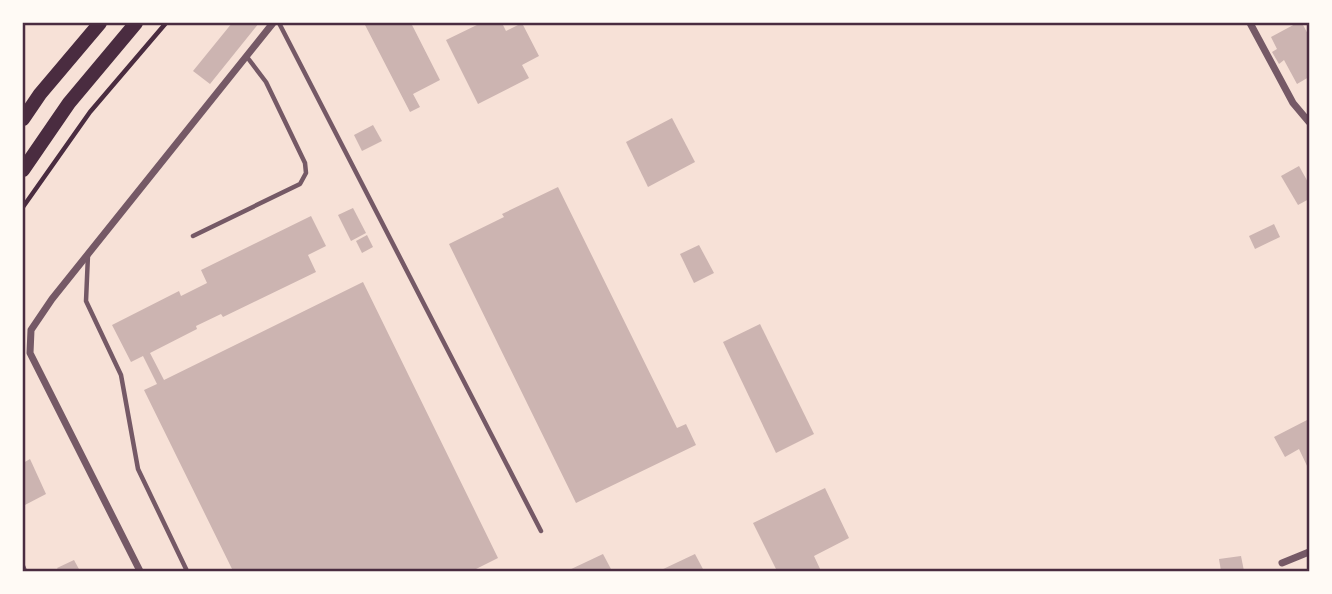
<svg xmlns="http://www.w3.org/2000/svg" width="1332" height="594" viewBox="0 0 1332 594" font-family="Poppins,sans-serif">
	<rect width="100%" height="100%" fill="#f7e1d7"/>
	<g fill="#ccb4b1">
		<path d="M 232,23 L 259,23 L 210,84 L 193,71 Z"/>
		<path d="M 364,23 L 411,23 L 440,80 L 413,94 L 420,107 L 410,112 Z"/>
		<path d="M 481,23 L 502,23 L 506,31 L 522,23 L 539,56 L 522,65 L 529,78 L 478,104 L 446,40 Z"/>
		<path d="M 1297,23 L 1302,23 L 1309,36 L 1309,77 L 1297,84 L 1284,60 L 1279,64 L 1272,52 L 1277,49 L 1271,37 Z"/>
		<path d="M 672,118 L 695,162 L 648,187 L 626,142 Z"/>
		<path d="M 373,125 L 382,141 L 362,151 L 354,135 Z"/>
		<path d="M 1299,166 L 1309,184 L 1309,199 L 1298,205 L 1281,176 Z"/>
		<path d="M 558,187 L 677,428 L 686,424 L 696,445 L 576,503 L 449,244 L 504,217 L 502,214 Z"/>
		<path d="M 353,208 L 366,233 L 351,241 L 338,215 Z"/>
		<path d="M 311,216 L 326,246 L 308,255 L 316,272 L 223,317 L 221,314 L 196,326 L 197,329 L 150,353 L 164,380 L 363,282 L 498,558 L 472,571 L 233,571 L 144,390 L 157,384 L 143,356 L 131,362 L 112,325 L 179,291 L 181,296 L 207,283 L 201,270 Z"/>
		<path d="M 1274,224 L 1280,237 L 1255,249 L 1249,236 Z"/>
		<path d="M 367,235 L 373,247 L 362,253 L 356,241 Z"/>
		<path d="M 699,245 L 714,273 L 694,283 L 680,254 Z"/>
		<path d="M 760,324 L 814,434 L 776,453 L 723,342 Z"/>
		<path d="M 1309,419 L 1309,470 L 1299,449 L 1285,457 L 1274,437 Z"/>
		<path d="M 30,459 L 46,494 L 23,506 L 23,463 Z"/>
		<path d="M 825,488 L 849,538 L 814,556 L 821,571 L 777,571 L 753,523 Z"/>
		<path d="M 603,554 L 612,571 L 567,571 Z"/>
		<path d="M 695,554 L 704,571 L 659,571 Z"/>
		<path d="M 1241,556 L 1244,571 L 1221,571 L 1219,559 Z"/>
		<path d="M 74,560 L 80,571 L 59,571 L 57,568 Z"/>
	</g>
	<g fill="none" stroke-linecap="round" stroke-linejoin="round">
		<path stroke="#4a2c40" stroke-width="4.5" d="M 23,207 L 90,112 L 166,23"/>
		<g stroke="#755966" stroke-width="4.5">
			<path d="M 279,23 L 541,531"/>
			<path d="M 193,236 L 300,184 L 306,173 L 305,163 L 266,82 L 247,57"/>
			<path d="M 88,255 L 86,301 L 121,375 L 138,469 L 187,571"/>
			<path d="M 23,566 L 25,571"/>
		</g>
		<g stroke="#755966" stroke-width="7">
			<path d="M 1250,23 L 1293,103 L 1309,122"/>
			<path d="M 1282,563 L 1309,552"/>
			<path d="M 140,571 L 30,353 L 31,330 L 52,299 L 273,23"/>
		</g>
		<g stroke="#4a2c40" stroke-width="14">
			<path d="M 23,119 L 40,94 L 100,23"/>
			<path d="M 23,170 L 69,103 L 136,23"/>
		</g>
	</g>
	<rect width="1332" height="594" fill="none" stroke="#fffaf5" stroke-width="49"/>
	<rect x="24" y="24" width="1284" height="546" fill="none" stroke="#4a2c40" stroke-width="2.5"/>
</svg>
